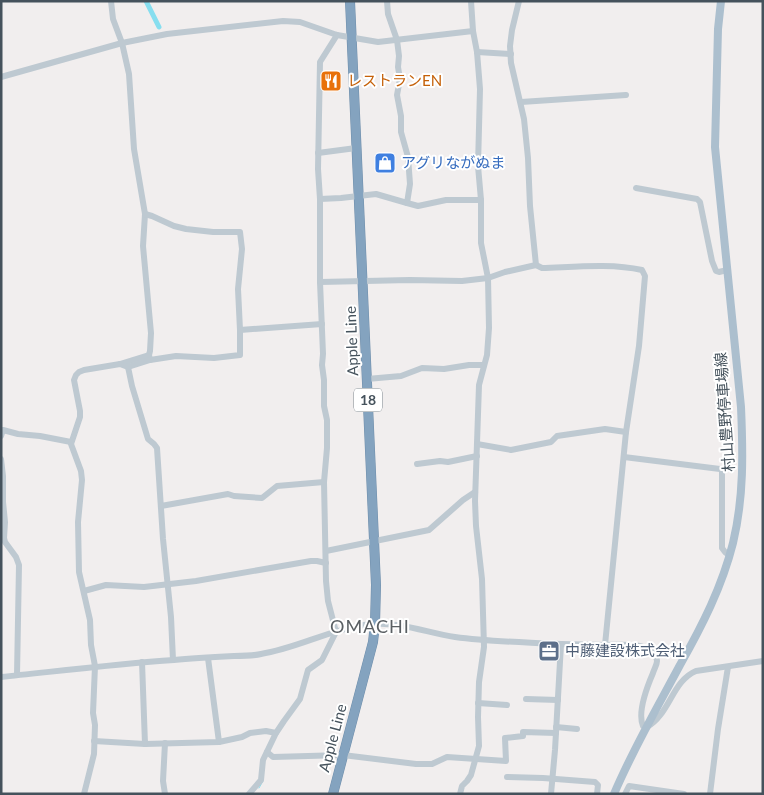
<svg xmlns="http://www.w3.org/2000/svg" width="764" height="795" viewBox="0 0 764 795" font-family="Lato,'Noto Sans JP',sans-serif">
	<rect width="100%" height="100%" fill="#f1eeee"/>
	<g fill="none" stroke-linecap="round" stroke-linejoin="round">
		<path stroke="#86deef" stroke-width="1" d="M 259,788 L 263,781"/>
		<path stroke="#86deef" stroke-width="5" d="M 146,1 L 159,27"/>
		<g stroke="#6f8eab" stroke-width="10">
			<path id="highway" d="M 333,794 L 373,642 L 375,624 L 376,585 L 350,1"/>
		</g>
		<g stroke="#bec9d1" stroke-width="6">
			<path d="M 111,1 L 113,19 L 122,43 L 129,74 L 134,149 L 145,214 L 143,246 L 151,333 L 150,351 L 149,355 L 150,360"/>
			<path d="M 519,1 L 512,30 L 510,46 L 511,63 L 524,119 L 528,158 L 530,206 L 536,265 L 542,268 C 574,267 611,263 642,270 L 645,276 L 639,346 L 626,432 L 605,645 L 561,644 L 555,750 L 551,794"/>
			<path d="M 477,52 L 511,54"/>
			<path d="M 1,77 L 122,43 L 167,34 L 283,21 L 300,22 L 337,35 L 378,42 L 473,31"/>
			<path d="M 521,102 L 626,95"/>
			<path d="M 318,153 L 356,148"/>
			<path d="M 636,188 L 697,199 L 700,202 L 712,261 L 716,271 L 719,272 L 727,270"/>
			<path d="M 320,199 L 341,198 L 376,194 L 407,203 L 410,184 L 408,157 L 401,132 L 401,116 L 397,95 L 400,79 L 398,67 L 399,56 L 397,40 L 388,14 L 387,1"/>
			<path d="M 407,203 L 418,206 L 446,200 L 481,200"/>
			<path d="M 320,282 L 410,280 L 462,281 L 488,278 L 505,272 L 536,265"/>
			<path d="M 240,330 L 322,324"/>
			<path d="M 120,364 L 149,355"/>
			<path d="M 128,367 L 132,386 L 148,439 L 154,444 L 157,448 L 163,539 L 171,617 L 173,660"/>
			<path d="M 367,379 L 401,376 L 422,368 L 444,369 L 469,365 L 484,365"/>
			<path d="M 1,436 L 3,430 L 18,434 L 40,436 L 71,442"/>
			<path d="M 477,444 L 511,450 L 551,442 L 557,436 L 605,429 L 626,432"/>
			<path d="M 624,457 L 720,469 L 722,471 L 722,548 L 725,552 L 729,555"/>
			<path d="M 1,459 L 3,476 L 3,502 L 5,522 L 4,538 L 5,542 L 16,557 L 19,565 L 17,675"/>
			<path d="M 417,464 L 440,461 L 448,462 L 477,456"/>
			<path d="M 161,506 L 228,494 L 234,496 L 262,498 L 277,486 L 324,482"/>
			<path d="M 326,551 L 429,530 L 463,500 L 475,492"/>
			<path d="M 84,591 L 106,585 L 144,587 L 196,581 L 311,561 L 317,561 L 326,563"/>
			<path d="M 605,645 C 617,645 638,643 648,649 C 652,651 657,657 657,661 C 657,665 654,669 653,673 C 647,687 637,712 643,726 L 647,727 C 670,714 672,681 696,671 L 763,661"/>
			<path d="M 208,658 L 219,742"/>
			<path d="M 142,662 L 145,744 L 219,742 L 242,737 L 250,733 L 266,731 L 276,733"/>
			<path d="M 1,677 C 59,671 116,664 174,660 C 194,658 214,657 234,656 C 243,656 252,656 261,654 C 299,648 334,627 373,624 C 401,622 428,633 455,637 C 490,642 525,642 561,644"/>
			<path d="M 526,699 L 558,700"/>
			<path d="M 478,703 L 507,705"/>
			<path d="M 556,727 L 577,729"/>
			<path d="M 94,741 L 145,744"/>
			<path d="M 267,752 L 273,757 L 343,755 L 416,764 L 432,764 L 447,757 L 506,761 L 505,738 L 523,736 L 523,732 L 556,733"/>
			<path d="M 507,777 L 543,778 L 595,782 L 598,785 L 597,794"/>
			<path d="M 84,794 L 94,754 L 95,725 L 93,713 L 95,666 L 91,645 L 90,620 L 79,572 L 78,522 L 82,480 L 81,471 L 71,444 L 80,417 L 80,411 L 74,380 L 76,375 L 79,372 L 84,370 L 120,364 L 128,367 L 150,360 L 176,356 L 214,358 L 240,355 L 240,330 L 238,289 L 242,249 L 240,232 L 213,232 L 186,229 L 174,226 L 152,216 L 145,214"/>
			<path d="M 165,794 L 163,781 L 165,743"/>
			<path d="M 249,794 L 261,780 L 263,760 L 276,733 L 284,721 L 300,699 L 308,670 L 322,660 L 336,632 L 328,601 L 326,581 L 324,482 L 327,448 L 327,420 L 324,406 L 324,380 L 322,365 L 323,354 L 320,282 L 320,199 L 318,169 L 320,62 L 337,35"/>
			<path d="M 460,794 L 462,786 L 467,781 L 471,775 L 479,746 L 478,717 L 479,682 L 484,647 L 482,579 L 476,526 L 475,501 L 479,385 L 487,355 L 489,328 L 488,278 L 481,243 L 481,200 L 478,166 L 480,89 L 477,52 L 473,31 L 471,1"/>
			<path d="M 625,794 L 629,786 L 684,794"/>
			<path d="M 710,794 L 718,729 L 728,667"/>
		</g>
		<path stroke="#acbfce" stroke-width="8" d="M 614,794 C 633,749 657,708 680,665 C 702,626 722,587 733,543 C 744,497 743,453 741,407 L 715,147 L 718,29 L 721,1"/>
		<use href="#highway" stroke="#84a3bf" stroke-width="9"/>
	</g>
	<defs>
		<g id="restaurant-square" transform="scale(1.125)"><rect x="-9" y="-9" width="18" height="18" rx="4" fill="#e8710a" stroke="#fff"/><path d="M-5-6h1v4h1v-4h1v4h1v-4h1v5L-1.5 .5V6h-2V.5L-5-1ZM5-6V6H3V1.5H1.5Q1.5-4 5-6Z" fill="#fff"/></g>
		<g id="shop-square" transform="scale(1.125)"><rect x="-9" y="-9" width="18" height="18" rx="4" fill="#3f7fe0" stroke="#fff"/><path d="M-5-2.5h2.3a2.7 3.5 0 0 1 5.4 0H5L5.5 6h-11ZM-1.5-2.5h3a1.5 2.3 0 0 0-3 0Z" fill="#fff"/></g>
		<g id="office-square" transform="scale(1.125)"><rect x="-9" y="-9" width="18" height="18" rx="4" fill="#5c6f8a" stroke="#fff"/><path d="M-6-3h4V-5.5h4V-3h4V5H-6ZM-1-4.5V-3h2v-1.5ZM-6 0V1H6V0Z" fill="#fff"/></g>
	</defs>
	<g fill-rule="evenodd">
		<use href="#restaurant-square" x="331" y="81"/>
		<use href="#shop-square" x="385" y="163"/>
		<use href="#office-square" x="549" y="651"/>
	</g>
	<g text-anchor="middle" stroke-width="4" stroke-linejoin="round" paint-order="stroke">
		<rect fill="#fff" stroke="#7d868d" stroke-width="1" x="354" y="388.5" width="28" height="23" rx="4"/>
		<g font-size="14" font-weight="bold" fill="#45525c">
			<text x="368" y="405">18</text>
		</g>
		<g font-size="15" fill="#c56008" stroke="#fff" text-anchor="start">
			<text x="347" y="86">レストランEN</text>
		</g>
		<g font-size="15" fill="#366cbe" stroke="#fff" text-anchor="start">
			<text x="401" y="168">アグリながぬま</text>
		</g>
		<g font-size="15" fill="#45525c" stroke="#fff">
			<text transform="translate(352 341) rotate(-92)" y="5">Apple Line</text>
			<text transform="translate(725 412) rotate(-94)" y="5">村山豊野停車場線</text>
			<text transform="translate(333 738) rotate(-75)" y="5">Apple Line</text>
		</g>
		<g font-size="15" fill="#4e5e75" stroke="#fff" text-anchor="start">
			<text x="565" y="656">中藤建設株式会社</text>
		</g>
		<g font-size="18" letter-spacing="1" fill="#5a5f63" stroke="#fff">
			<text x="370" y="633">OMACHI</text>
		</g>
	</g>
	<rect width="764" height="795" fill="none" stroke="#45525c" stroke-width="5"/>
</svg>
